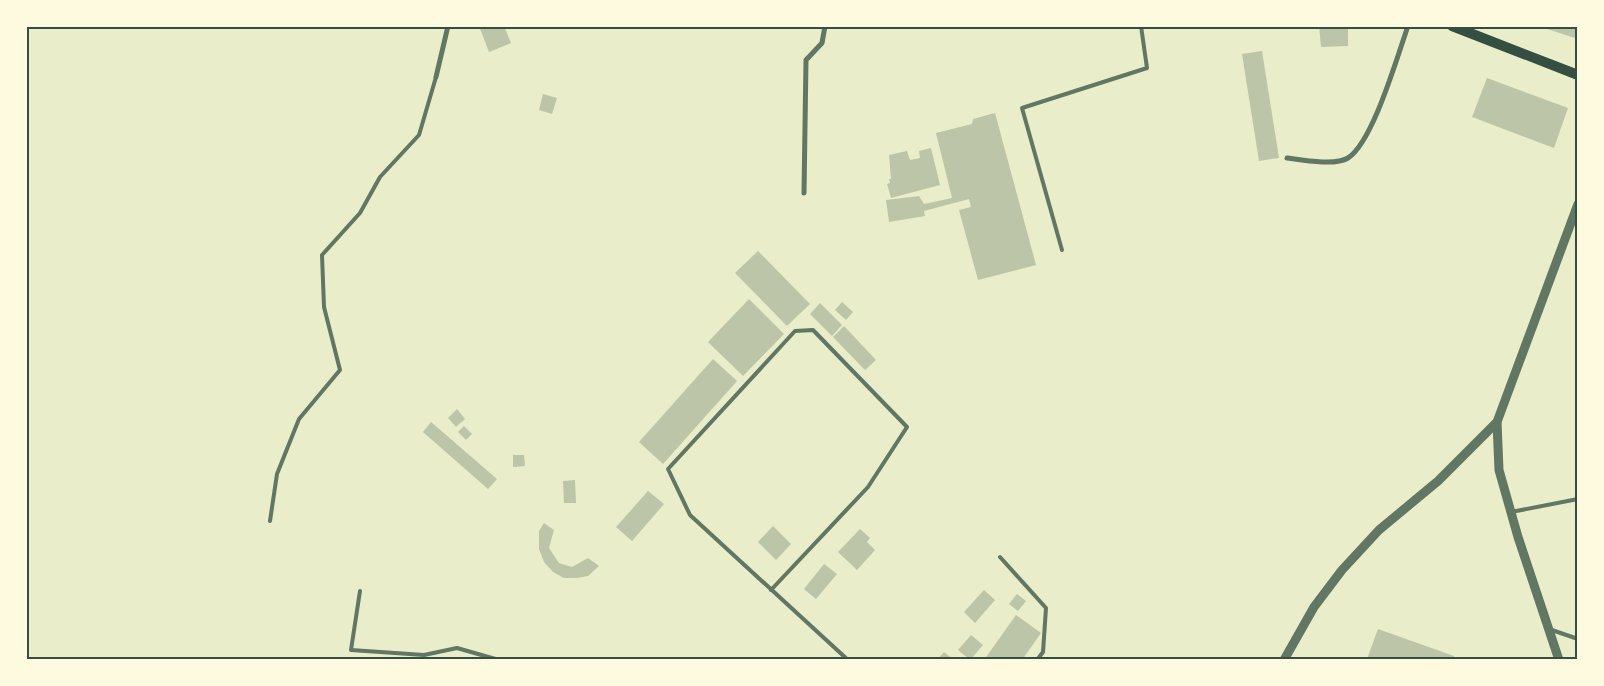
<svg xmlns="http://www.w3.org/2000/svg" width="1604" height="686" viewBox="0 0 1604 686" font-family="Ubuntu,sans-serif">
	<rect width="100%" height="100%" fill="#e9edc9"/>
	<g fill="#bcc5a7">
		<path d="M 479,26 L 504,26 L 511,43 L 489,52 Z"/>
		<path d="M 1319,26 L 1348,26 L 1348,46 L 1321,47 Z"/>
		<path d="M 1578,26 L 1578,39 L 1541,27 L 1541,26 Z"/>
		<path d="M 1262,51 L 1279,158 L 1259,161 L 1242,54 Z"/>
		<path d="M 1487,78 L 1568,108 L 1554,148 L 1472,117 Z"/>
		<path d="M 543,94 L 557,98 L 552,114 L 539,110 Z"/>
		<path d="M 995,113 L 1036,265 L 978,280 L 959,210 L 971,207 L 969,199 L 924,211 L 925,216 L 889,222 L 886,200 L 919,196 L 924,204 L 952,198 L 936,133 L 972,124 L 973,119 Z"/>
		<path d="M 931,148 L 940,185 L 891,198 L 887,184 L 890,183 L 889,179 L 891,179 L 889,155 L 907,151 L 910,160 L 920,158 L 919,151 Z"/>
		<path d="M 758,251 L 810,304 L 787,326 L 735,273 Z"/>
		<path d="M 749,299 L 784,334 L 743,376 L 708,342 Z"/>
		<path d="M 842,302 L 853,312 L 846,320 L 835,310 Z"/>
		<path d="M 820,303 L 842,325 L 832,336 L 810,314 Z"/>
		<path d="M 844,326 L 876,360 L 865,370 L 833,337 Z"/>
		<path d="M 713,359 L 737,381 L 663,464 L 639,442 Z"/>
		<path d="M 457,409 L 465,419 L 456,427 L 448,418 Z"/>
		<path d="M 431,422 L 497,479 L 488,489 L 423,432 Z"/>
		<path d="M 464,426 L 472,434 L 466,440 L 458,432 Z"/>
		<path d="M 513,455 L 524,455 L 525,466 L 513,467 Z"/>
		<path d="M 575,480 L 576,503 L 564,503 L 563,481 Z"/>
		<path d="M 648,491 L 664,504 L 632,541 L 616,527 Z"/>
		<path d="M 544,523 L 554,530 L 549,548 L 559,563 L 572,567 L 588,558 L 599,566 L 588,576 L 577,578 L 564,578 L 553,572 L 544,562 L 539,549 L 539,531 Z"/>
		<path d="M 773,526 L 791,544 L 776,560 L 758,542 Z"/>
		<path d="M 860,529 L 870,538 L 867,542 L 875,550 L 857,570 L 838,552 Z"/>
		<path d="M 824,564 L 837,574 L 816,599 L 804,589 Z"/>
		<path d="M 984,590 L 995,600 L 975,623 L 964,612 Z"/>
		<path d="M 1017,594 L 1026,601 L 1018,611 L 1009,604 Z"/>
		<path d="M 1016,615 L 1041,633 L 1022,660 L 984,660 Z"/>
		<path d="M 1378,629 L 1454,656 L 1453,660 L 1367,659 Z"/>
		<path d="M 971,635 L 983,645 L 970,660 L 958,650 Z"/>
		<path d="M 944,652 L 954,660 L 937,660 Z"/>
	</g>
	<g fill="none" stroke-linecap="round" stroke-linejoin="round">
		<g stroke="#617663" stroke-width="4">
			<path d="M 1062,250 L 1022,108 L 1147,68 L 1141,26"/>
			<path d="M 1511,512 L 1578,499"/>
			<path d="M 270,521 L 277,474 L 299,419 L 340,370 L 324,307 L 322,255 L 360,213 L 380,177 L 419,135 L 436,77"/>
			<path d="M 1000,557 L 1046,608 L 1043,652 L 1037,660"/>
			<path d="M 771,590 L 868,487 L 907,427 L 813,330 L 795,331 L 668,469 L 690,515 L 848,660"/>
			<path d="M 360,591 L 351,650 L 424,655 L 457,648 L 499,660"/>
			<path d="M 1549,629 L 1578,639"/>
		</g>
		<g stroke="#617663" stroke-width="5">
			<path d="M 436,77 L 448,26"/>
			<path d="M 1287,158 C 1302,160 1335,166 1348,158 C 1373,142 1397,57 1408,26"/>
			<path d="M 804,193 L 806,60 L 822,43 L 825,26"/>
		</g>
		<g stroke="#617663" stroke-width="9">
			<path d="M 1497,422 L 1499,470 L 1518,537 L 1559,660"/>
			<path d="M 1284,660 L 1314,607 L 1342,570 L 1379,530 L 1438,481 L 1497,422 L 1578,204"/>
		</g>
		<path stroke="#344e41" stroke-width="10" d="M 1452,26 L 1578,75"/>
	</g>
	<rect width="1604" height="686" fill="none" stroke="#fefae0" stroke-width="55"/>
	<rect x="28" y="28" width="1548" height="630" fill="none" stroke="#344e41" stroke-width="2"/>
</svg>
